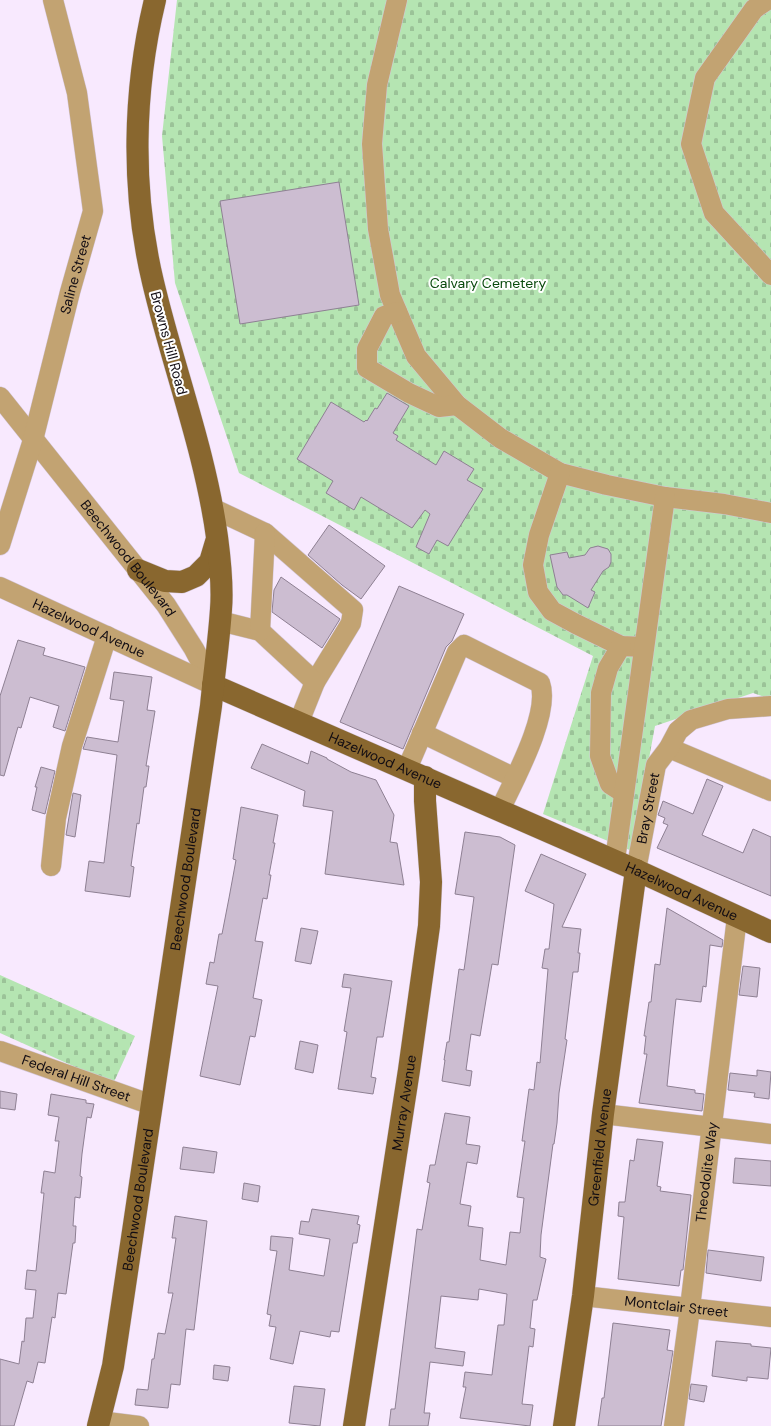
<svg xmlns="http://www.w3.org/2000/svg" width="771" height="1426" viewBox="0 0 771 1426" font-family="'DM Sans',sans-serif">
	<defs>
		<pattern id="cemetery-stones" width="16" height="16" patternUnits="userSpaceOnUse"><rect width="16" height="16" fill="#b5e5b2"/><path d="M2 7V4a2 2 0 0 1 4 0v3zM10 15v-3a2 2 0 0 1 4 0v3z" fill="#9bc398"/></pattern>
	</defs>
	<rect width="100%" height="100%" fill="#f8e9fe"/>
	<g fill="url(#cemetery-stones)">
		<path d="M 177,0 L 771,0 L 771,699 L 753,693 L 655,726 L 632,851 L 543,814 L 593,656 L 239,473 L 175,283 L 162,136 Z"/>
		<path d="M 0,975 L 135,1036 L 113,1084 L 0,1033 Z"/>
	</g>
	<g fill="#ccbdd1" stroke="#8e8093">
		<path d="M 339,182 L 359,305 L 240,324 L 220,201 Z"/>
		<path d="M 387,393 L 409,406 L 393,433 L 398,436 L 396,440 L 436,465 L 444,451 L 474,469 L 467,480 L 483,489 L 448,546 L 437,540 L 429,554 L 416,547 L 430,514 L 425,510 L 412,528 L 361,497 L 354,510 L 326,493 L 333,481 L 297,459 L 331,402 L 364,422 L 366,420 L 367,421 L 375,408 L 377,409 Z"/>
		<path d="M 329,525 L 385,566 L 361,599 L 342,585 L 308,555 Z"/>
		<path d="M 598,546 L 608,549 L 611,554 L 611,562 L 609,567 L 603,571 L 591,590 L 595,592 L 588,608 L 567,595 L 563,595 L 557,587 L 550,555 L 567,552 L 569,558 L 585,555 L 590,548 Z"/>
		<path d="M 281,577 L 340,619 L 322,648 L 272,612 L 274,590 Z"/>
		<path d="M 399,586 L 464,614 L 452,641 L 446,647 L 403,749 L 340,722 Z"/>
		<path d="M 18,640 L 45,648 L 43,655 L 85,667 L 65,731 L 53,727 L 59,706 L 30,697 L 21,728 L 18,727 L 4,776 L 0,775 L 0,696 Z"/>
		<path d="M 114,672 L 152,677 L 147,710 L 155,711 L 146,766 L 149,766 L 146,787 L 144,787 L 139,824 L 137,823 L 131,866 L 134,867 L 130,897 L 85,891 L 89,861 L 104,863 L 117,755 L 83,749 L 87,737 L 118,742 L 124,701 L 110,699 Z"/>
		<path d="M 262,744 L 308,764 L 311,751 L 327,758 L 327,759 L 351,772 L 376,780 L 394,815 L 390,842 L 397,843 L 404,885 L 325,874 L 333,811 L 303,806 L 305,791 L 251,768 Z"/>
		<path d="M 41,767 L 55,771 L 45,814 L 32,810 L 37,787 L 35,787 Z"/>
		<path d="M 707,779 L 723,786 L 702,835 L 743,853 L 753,829 L 771,837 L 771,896 L 657,848 L 668,825 L 663,823 L 665,818 L 658,815 L 663,801 L 693,814 Z"/>
		<path d="M 73,793 L 81,795 L 75,837 L 66,835 Z"/>
		<path d="M 241,807 L 278,815 L 273,843 L 275,843 L 269,875 L 271,875 L 267,899 L 263,898 L 255,941 L 263,942 L 253,998 L 262,1000 L 255,1037 L 250,1036 L 240,1085 L 200,1076 L 218,986 L 206,984 L 210,962 L 214,963 L 219,934 L 222,934 L 229,898 L 236,860 L 233,859 Z"/>
		<path d="M 465,832 L 500,837 L 515,845 L 498,965 L 492,964 L 480,1036 L 471,1034 L 466,1070 L 472,1071 L 470,1086 L 442,1081 L 445,1060 L 444,1060 L 447,1042 L 449,1042 L 459,969 L 464,970 L 474,897 L 455,894 Z"/>
		<path d="M 541,854 L 586,874 L 562,927 L 581,929 L 578,953 L 580,953 L 578,972 L 573,972 L 565,1039 L 567,1040 L 559,1093 L 557,1123 L 554,1144 L 553,1144 L 541,1235 L 540,1257 L 546,1259 L 537,1300 L 533,1300 L 530,1328 L 535,1329 L 533,1347 L 529,1346 L 522,1404 L 533,1405 L 530,1426 L 460,1418 L 466,1387 L 463,1387 L 465,1372 L 492,1375 L 498,1325 L 504,1325 L 507,1294 L 479,1289 L 478,1300 L 441,1296 L 435,1348 L 465,1352 L 463,1366 L 430,1362 L 424,1413 L 430,1413 L 428,1426 L 389,1426 L 391,1409 L 395,1409 L 417,1229 L 422,1230 L 430,1183 L 427,1182 L 430,1165 L 435,1165 L 445,1113 L 470,1117 L 466,1144 L 480,1146 L 477,1164 L 467,1162 L 460,1204 L 471,1206 L 468,1226 L 483,1228 L 480,1260 L 506,1265 L 510,1232 L 520,1233 L 524,1198 L 517,1197 L 525,1141 L 522,1141 L 529,1089 L 534,1090 L 537,1062 L 540,1063 L 548,969 L 542,968 L 545,949 L 549,949 L 554,904 L 525,891 Z"/>
		<path d="M 667,908 L 723,940 L 722,947 L 710,945 L 706,987 L 703,986 L 701,1002 L 676,999 L 673,1026 L 667,1086 L 695,1090 L 695,1093 L 704,1094 L 702,1111 L 639,1103 L 647,1054 L 644,1054 L 646,1036 L 644,1036 L 649,1002 L 651,1002 L 655,964 L 660,965 Z"/>
		<path d="M 301,928 L 318,931 L 311,964 L 295,961 Z"/>
		<path d="M 743,966 L 760,968 L 757,997 L 739,995 Z"/>
		<path d="M 344,974 L 392,981 L 383,1037 L 377,1037 L 371,1077 L 376,1078 L 373,1094 L 338,1089 L 347,1032 L 344,1031 L 351,988 L 342,987 Z"/>
		<path d="M 300,1041 L 318,1045 L 313,1073 L 295,1069 Z"/>
		<path d="M 757,1070 L 771,1072 L 769,1099 L 754,1097 L 755,1093 L 728,1090 L 730,1073 L 757,1076 Z"/>
		<path d="M 0,1091 L 17,1094 L 15,1110 L 0,1108 Z"/>
		<path d="M 51,1094 L 86,1100 L 86,1103 L 94,1104 L 91,1118 L 87,1117 L 82,1154 L 80,1176 L 82,1177 L 80,1198 L 75,1197 L 73,1226 L 76,1226 L 75,1243 L 73,1243 L 66,1294 L 58,1293 L 55,1318 L 52,1317 L 45,1363 L 38,1362 L 33,1383 L 27,1381 L 14,1426 L 0,1426 L 0,1359 L 19,1364 L 22,1341 L 24,1342 L 26,1318 L 33,1318 L 36,1290 L 25,1289 L 27,1270 L 36,1271 L 44,1193 L 41,1193 L 44,1171 L 55,1173 L 59,1141 L 55,1141 L 59,1117 L 48,1115 Z"/>
		<path d="M 637,1139 L 663,1142 L 657,1186 L 661,1187 L 660,1191 L 691,1195 L 683,1270 L 681,1270 L 679,1286 L 618,1279 L 624,1217 L 618,1216 L 619,1202 L 625,1202 L 630,1160 L 634,1161 Z"/>
		<path d="M 183,1147 L 217,1152 L 214,1173 L 180,1169 Z"/>
		<path d="M 735,1158 L 771,1161 L 771,1186 L 733,1183 Z"/>
		<path d="M 244,1183 L 260,1186 L 258,1202 L 242,1199 Z"/>
		<path d="M 312,1209 L 359,1216 L 357,1224 L 360,1225 L 357,1243 L 353,1243 L 339,1332 L 331,1331 L 330,1337 L 300,1331 L 293,1364 L 270,1359 L 276,1327 L 269,1326 L 271,1315 L 267,1314 L 277,1251 L 270,1250 L 271,1236 L 293,1238 L 289,1270 L 324,1276 L 330,1239 L 299,1234 L 301,1221 L 309,1222 Z"/>
		<path d="M 175,1216 L 207,1221 L 194,1330 L 186,1329 L 180,1385 L 171,1384 L 168,1408 L 135,1405 L 137,1389 L 148,1390 L 152,1359 L 154,1359 L 158,1333 L 165,1334 L 173,1293 L 168,1293 L 176,1238 L 172,1238 Z"/>
		<path d="M 708,1250 L 764,1257 L 761,1281 L 706,1273 Z"/>
		<path d="M 613,1323 L 670,1330 L 667,1350 L 673,1351 L 661,1426 L 598,1426 L 602,1398 L 604,1398 Z"/>
		<path d="M 716,1341 L 751,1344 L 751,1346 L 771,1348 L 768,1379 L 747,1377 L 747,1381 L 712,1376 Z"/>
		<path d="M 214,1365 L 230,1367 L 228,1381 L 213,1379 Z"/>
		<path d="M 691,1384 L 707,1386 L 704,1402 L 689,1399 Z"/>
		<path d="M 294,1386 L 325,1389 L 320,1426 L 289,1423 Z"/>
	</g>
	<g fill="none" stroke-linecap="round" stroke-linejoin="round">
		<g stroke="#d3c6d8" stroke-width="21">
			<g id="minor">
				<path d="M 397,0 L 377,85 L 372,144 L 378,229 L 390,295 L 416,356 L 457,405 L 500,438 L 560,473 L 607,485 L 665,497 L 724,504 L 771,513"/>
				<path d="M 767,0 L 754,9 L 705,78 L 691,144 L 714,213 L 771,275"/>
				<path d="M 397,312 L 384,316 L 367,349 L 367,368 L 409,393 L 439,407 L 457,405"/>
				<path id="s1" d="M 0,397 L 166,605 L 194,649 L 213,685"/>
				<path d="M 560,473 L 539,535 L 533,565 L 538,592 L 552,611 L 576,624 L 621,646 L 644,647"/>
				<path d="M 212,508 L 265,533 L 353,610 L 351,623 L 315,682 L 299,722"/>
				<path id="s2" d="M 0,545 L 33,440 L 70,292 L 93,211 L 77,93 L 53,0"/>
				<path id="s3" d="M 0,587 L 213,685"/>
				<path d="M 220,621 L 260,631 L 315,682"/>
				<path d="M 260,631 L 265,533"/>
				<path d="M 621,646 L 608,668 L 601,693 L 600,756 L 610,784 L 624,793"/>
				<path d="M 422,733 L 515,778"/>
				<path d="M 669,748 L 771,791"/>
				<path d="M 407,769 L 457,652 L 464,645 L 540,683 C 551,713 514,780 500,810"/>
				<path d="M 615,860 L 665,497"/>
				<path d="M 51,866 L 56,818 L 72,746 L 107,636"/>
				<path id="s4" d="M 636,870 L 656,765 L 669,748 L 678,731 L 691,720 L 728,709 L 771,706"/>
				<path id="s5" d="M 0,1051 L 152,1105"/>
				<path d="M 603,1114 L 771,1134"/>
				<path id="s6" d="M 583,1296 L 771,1317"/>
				<path d="M 99,1421 L 139,1426"/>
				<path id="s7" d="M 674,1426 L 688,1324 L 737,917"/>
			</g>
		</g>
		<g stroke="#d3c6d8" stroke-width="23">
			<g id="major">
				<path d="M 138,570 L 165,581 L 182,582 L 196,576 L 210,562 L 216,542"/>
				<path id="s8" d="M 213,685 L 636,870 L 771,932"/>
				<path id="s9" d="M 98,1426 L 113,1366 L 211,706 C 214,673 219,641 221,609 C 223,586 220,560 217,537 C 205,450 173,367 153,282 C 131,190 133,91 155,0"/>
				<path id="s10" d="M 354,1426 L 409,1070 L 429,926 L 431,882 L 425,801 L 425,777"/>
				<path id="s11" d="M 564,1426 L 583,1296 L 603,1114 L 636,870"/>
			</g>
		</g>
		<use href="#minor" stroke="#c2a372" stroke-width="20"/>
		<use href="#major" stroke="#89672f" stroke-width="22"/>
	</g>
	<g text-anchor="middle" stroke-width="4" stroke-linejoin="round" paint-order="stroke">
		<g font-size="14" fill="#110c13" stroke="#fff">
			<text dy="5" stroke="none"><textPath href="#s2" startOffset="281">Saline Street</textPath></text>
			<text transform="translate(169 343) rotate(75)" y="5">Browns Hill Road</text>
			<text dy="5" stroke="none"><textPath href="#s1" startOffset="206">Beechwood Boulevard</textPath></text>
			<text dy="5" stroke="none"><textPath href="#s3" startOffset="98">Hazelwood Avenue</textPath></text>
			<text dy="5" stroke="none"><textPath href="#s8" startOffset="188">Hazelwood Avenue</textPath></text>
			<text dy="5" stroke="none"><textPath href="#s4" startOffset="63">Bray Street</textPath></text>
			<text dy="5" stroke="none"><textPath href="#s9" startOffset="554">Beechwood Boulevard</textPath></text>
			<text dy="5" stroke="none"><textPath href="#s8" startOffset="512">Hazelwood Avenue</textPath></text>
			<text dy="5" stroke="none"><textPath href="#s5" startOffset="81">Federal Hill Street</textPath></text>
			<text dy="5" stroke="none"><textPath href="#s10" startOffset="327">Murray Avenue</textPath></text>
			<text dy="5" stroke="none"><textPath href="#s11" startOffset="281">Greenfield Avenue</textPath></text>
			<text dy="5" stroke="none"><textPath href="#s7" startOffset="256">Theodolite Way</textPath></text>
			<text dy="5" stroke="none"><textPath href="#s9" startOffset="230">Beechwood Boulevard</textPath></text>
			<text dy="5" stroke="none"><textPath href="#s6" startOffset="94">Montclair Street</textPath></text>
		</g>
		<g font-size="14" fill="#0a4a0e" stroke="#fff">
			<text x="488" y="288">Calvary Cemetery</text>
		</g>
	</g>
</svg>
